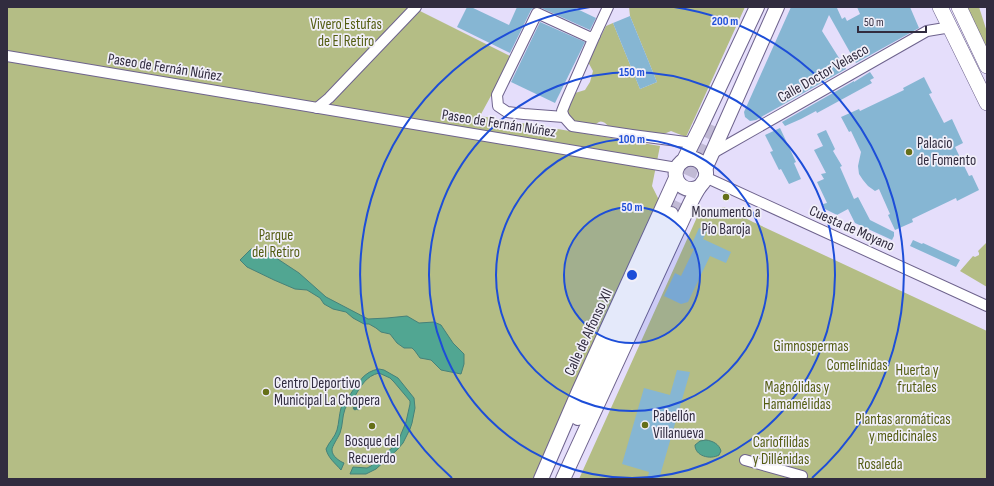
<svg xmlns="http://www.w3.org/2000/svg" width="994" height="486" viewBox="0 0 994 486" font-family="'Sofia Sans Condensed',sans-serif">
	<rect width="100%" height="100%" fill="#e5defb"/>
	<g fill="#b4bd85">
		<path d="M 7,7 L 419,7 L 418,10 L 512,57 L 480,116 L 660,146 L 652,186 L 659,200 L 533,479 L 7,479 Z"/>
		<path d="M 629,7 L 745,7 L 686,137 L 671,131 L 659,136 L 610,127 L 608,126 C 606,124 606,123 603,122 C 599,120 597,124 594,125 C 588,126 581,124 575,123 L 568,114 L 568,110 L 569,105 L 573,96 L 575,93 L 585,90 L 590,82 L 593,71 L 588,62 L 606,26 L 613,23 L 640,89 L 657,82 L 630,16 Z"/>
		<path d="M 964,7 L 979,7 L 987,32 L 987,55 Z"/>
		<path d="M 724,207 L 753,222 L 987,331 L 987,479 L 579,479 L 698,215 Z"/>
		<path d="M 987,242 L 987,287 L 960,271 L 973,256 L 975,257 L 979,255 L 979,253 L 978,251 Z"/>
	</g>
	<g fill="#51a692" stroke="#478179">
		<path d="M 261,248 L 299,273 L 326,297 L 368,319 L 387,318 L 407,316 L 419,323 L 434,322 L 441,325 L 453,343 L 464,354 L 464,364 L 461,374 L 441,370 L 431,360 L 420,358 L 415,351 L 412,348 L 404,348 L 397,343 L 390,334 L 381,332 L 376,328 L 369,324 L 364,324 L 353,318 L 346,312 L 333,309 L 324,304 L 320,298 L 307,290 L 295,289 L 274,280 L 247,267 L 240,260 L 251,249 Z"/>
		<path d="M 379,369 L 384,370 L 398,378 L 414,398 L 415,408 L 412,423 L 410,429 L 403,443 L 397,450 L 376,469 L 366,474 L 350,474 L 353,467 L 367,468 L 371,466 L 387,452 L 392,448 L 399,439 L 406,422 L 410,404 L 410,401 L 394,382 L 390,378 L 379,373 C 366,376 361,386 355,396 C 352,401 347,403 345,409 C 342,417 343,425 340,433 C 338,438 332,446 332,450 C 332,456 339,461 344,463 L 341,470 C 335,463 328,458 326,449 C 329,442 335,437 337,430 C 339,423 339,415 341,408 C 343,403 347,400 350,395 C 357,384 364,371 379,369 Z"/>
		<path d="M 706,440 C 713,441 719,444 721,451 L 719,455 C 710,460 695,456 695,445 L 700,441 Z"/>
	</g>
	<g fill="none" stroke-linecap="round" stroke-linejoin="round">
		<path stroke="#478179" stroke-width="2.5" d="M 354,408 L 355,409 L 356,408 L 358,409 L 361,405"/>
	</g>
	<g fill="#86b6d3">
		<path d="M 467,7 L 471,7 L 509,25 L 517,7 L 535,7 L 531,10 L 510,53 L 457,27 Z"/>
		<path d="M 539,7 L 573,7 L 596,18 L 590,30 Z"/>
		<path d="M 791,7 L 835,7 L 837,8 L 842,19 L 845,17 L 847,21 L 860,14 L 857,7 L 910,7 L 919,28 L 856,63 L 829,15 L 822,31 L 846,69 L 756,120 L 750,121 L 745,117 L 744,112 Z"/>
		<path d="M 630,16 L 657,82 L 640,89 L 613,23 Z"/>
		<path d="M 540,22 L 585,42 L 555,103 L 511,82 Z"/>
		<path d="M 870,72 L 874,78 L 870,80 L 872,83 L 817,113 L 816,111 L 801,119 L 785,126 L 782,122 L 854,81 L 854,82 Z"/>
		<path d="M 924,77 L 932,93 L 929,94 L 944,123 L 952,119 L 963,143 L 955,147 L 969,176 L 972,175 L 979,190 L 957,201 L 956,198 L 912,219 L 913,222 L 895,230 L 888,215 L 890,214 L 879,189 L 875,191 L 868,186 L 863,180 L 859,174 L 858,166 L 861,152 L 851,131 L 849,132 L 841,117 L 859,109 L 860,111 L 904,90 L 903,88 Z"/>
		<path d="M 780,128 L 796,162 L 794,163 L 801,179 L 789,184 L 781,169 L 779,170 L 770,152 L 773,151 L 765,135 Z"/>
		<path d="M 826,130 L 835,149 L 833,151 L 842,166 L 840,167 L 854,199 L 858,197 L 870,220 L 894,232 L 894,236 L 892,240 L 855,223 L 848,209 L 837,215 L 825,209 L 823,204 L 827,203 L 817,182 L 824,179 L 821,174 L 826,173 L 814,150 L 823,146 L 817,134 Z"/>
		<path d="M 699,228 L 707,231 L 703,239 L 731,252 L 726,263 L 710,256 L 688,302 L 681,304 L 664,296 L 675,273 L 681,276 L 694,249 L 690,248 Z"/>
		<path d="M 913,240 L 922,244 L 923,243 L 960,260 L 956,267 L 910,246 Z"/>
		<path d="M 677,370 L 690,372 L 659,479 L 647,479 L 649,472 L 622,464 L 644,388 L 670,395 Z"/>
	</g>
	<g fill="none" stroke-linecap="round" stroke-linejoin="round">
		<path stroke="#c1bad5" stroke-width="14" stroke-dasharray="14 7" stroke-linecap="butt" d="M 671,214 L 714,120"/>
		<g stroke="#6e638d" stroke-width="12">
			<g id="street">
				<path d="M 608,7 L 595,35 L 592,37 L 589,37 L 537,13 L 497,95 L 498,106 L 507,112 L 524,114 L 564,117 L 572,126 L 632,135 L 693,143"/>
				<path d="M 7,56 L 677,168"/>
				<path d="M 317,108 L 329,98 L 416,7"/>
				<path d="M 564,117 L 562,111 L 566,101 L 595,35"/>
				<path d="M 713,153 L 927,31 L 951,27"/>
				<path d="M 705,177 L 987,306"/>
				<path d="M 745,460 L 802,476"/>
			</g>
		</g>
		<g stroke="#6e638d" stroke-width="16">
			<g id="secondary">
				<path d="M 705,169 L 777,7"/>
				<path d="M 699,187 C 680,196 666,172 684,160 L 700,128 L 757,7"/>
				<path d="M 578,418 L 600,373 L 671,214"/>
				<path d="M 541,479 L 579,391 L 676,178"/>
				<path d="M 563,479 L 685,214 C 689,206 693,197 698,189 C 700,186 702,184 704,181 C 708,174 706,166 699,161 C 694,158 689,158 684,160"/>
			</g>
		</g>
		<g stroke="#6e638d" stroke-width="16">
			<g id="primary">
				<path d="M 940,7 L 987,103"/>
				<path d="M 959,7 L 987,66"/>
			</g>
		</g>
		<use href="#street" stroke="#fff" stroke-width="10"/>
		<use href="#secondary" stroke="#fff" stroke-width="14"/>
		<use href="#primary" stroke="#fff" stroke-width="15"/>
	</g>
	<circle cx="632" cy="275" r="68" fill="#1d4ed8" fill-opacity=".12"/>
	<g fill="none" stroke="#1d4ed8" stroke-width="2">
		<circle cx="632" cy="275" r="68"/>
		<circle cx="632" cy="275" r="136"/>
		<circle cx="632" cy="275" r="203"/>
		<path d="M452 478A271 271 0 0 1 590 7M674 7A271 271 0 0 1 812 478"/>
	</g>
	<g fill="#656f18" stroke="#f1eff9" stroke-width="1.5">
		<circle cx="909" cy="152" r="4"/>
		<circle cx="726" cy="197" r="4"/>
		<circle cx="266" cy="392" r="4"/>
		<circle cx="645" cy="425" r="4"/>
		<circle cx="372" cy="426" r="4"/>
	</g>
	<g text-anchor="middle" stroke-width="3.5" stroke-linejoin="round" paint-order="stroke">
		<g font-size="15" fill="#545d12" stroke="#f1eff9">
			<text x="346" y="29">Vivero Estufas<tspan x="346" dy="17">de El Retiro</tspan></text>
			<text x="276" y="240">Parque<tspan x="276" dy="17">del Retiro</tspan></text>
			<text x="811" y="351">Gimnospermas</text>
			<text x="857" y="370">Comelínidas</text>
			<text x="917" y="375">Huerta y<tspan x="917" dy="17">frutales</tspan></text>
			<text x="797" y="392">Magnólidas y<tspan x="797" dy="17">Hamamélidas</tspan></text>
			<text x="903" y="424">Plantas aromáticas<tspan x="903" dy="17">y medicinales</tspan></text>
			<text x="781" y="447">Cariofílidas<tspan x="781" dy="17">y Dillénidas</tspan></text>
			<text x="880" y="469">Rosaleda</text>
		</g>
		<g font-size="15" fill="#312c3f" stroke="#f1eff9">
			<text transform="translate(165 67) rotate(9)" y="5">Paseo de Fernán Núñez</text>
			<text transform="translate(823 73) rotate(-30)" y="5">Calle Doctor Velasco</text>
			<text transform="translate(499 123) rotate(9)" y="5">Paseo de Fernán Núñez</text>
			<text transform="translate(852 228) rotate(24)" y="5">Cuesta de Moyano</text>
			<text transform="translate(588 332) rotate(-65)" y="5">Calle de Alfonso XII</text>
		</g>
		<g font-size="15" fill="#312c3f" stroke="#f1eff9" text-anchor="start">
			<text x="917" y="148">Palacio<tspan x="917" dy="17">de Fomento</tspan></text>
			<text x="726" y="217" text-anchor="middle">Monumento a<tspan x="726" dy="17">Pío Baroja</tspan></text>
			<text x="274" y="388">Centro Deportivo<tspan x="274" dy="17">Municipal La Chopera</tspan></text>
			<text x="653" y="421">Pabellón<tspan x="653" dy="17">Villanueva</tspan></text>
			<text x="372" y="446" text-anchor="middle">Bosque del<tspan x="372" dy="17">Recuerdo</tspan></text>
		</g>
	</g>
	<circle cx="632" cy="275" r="6" fill="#1d4ed8" stroke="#f1eff9" stroke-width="2"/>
	<g font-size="12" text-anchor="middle" font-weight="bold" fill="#1d4ed8" stroke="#f1eff9" stroke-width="3.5" stroke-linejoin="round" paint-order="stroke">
		<text x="725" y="25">200 m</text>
		<text x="632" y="76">150 m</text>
		<text x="632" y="143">100 m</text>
		<text x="632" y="211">50 m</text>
	</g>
	<rect width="994" height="486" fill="none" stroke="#312c3f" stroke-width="16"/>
	<path d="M858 26v6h68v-6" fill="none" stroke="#312c3f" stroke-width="2"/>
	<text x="864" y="26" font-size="12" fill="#312c3f" stroke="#f1eff9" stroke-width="3" paint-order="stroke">50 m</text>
</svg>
